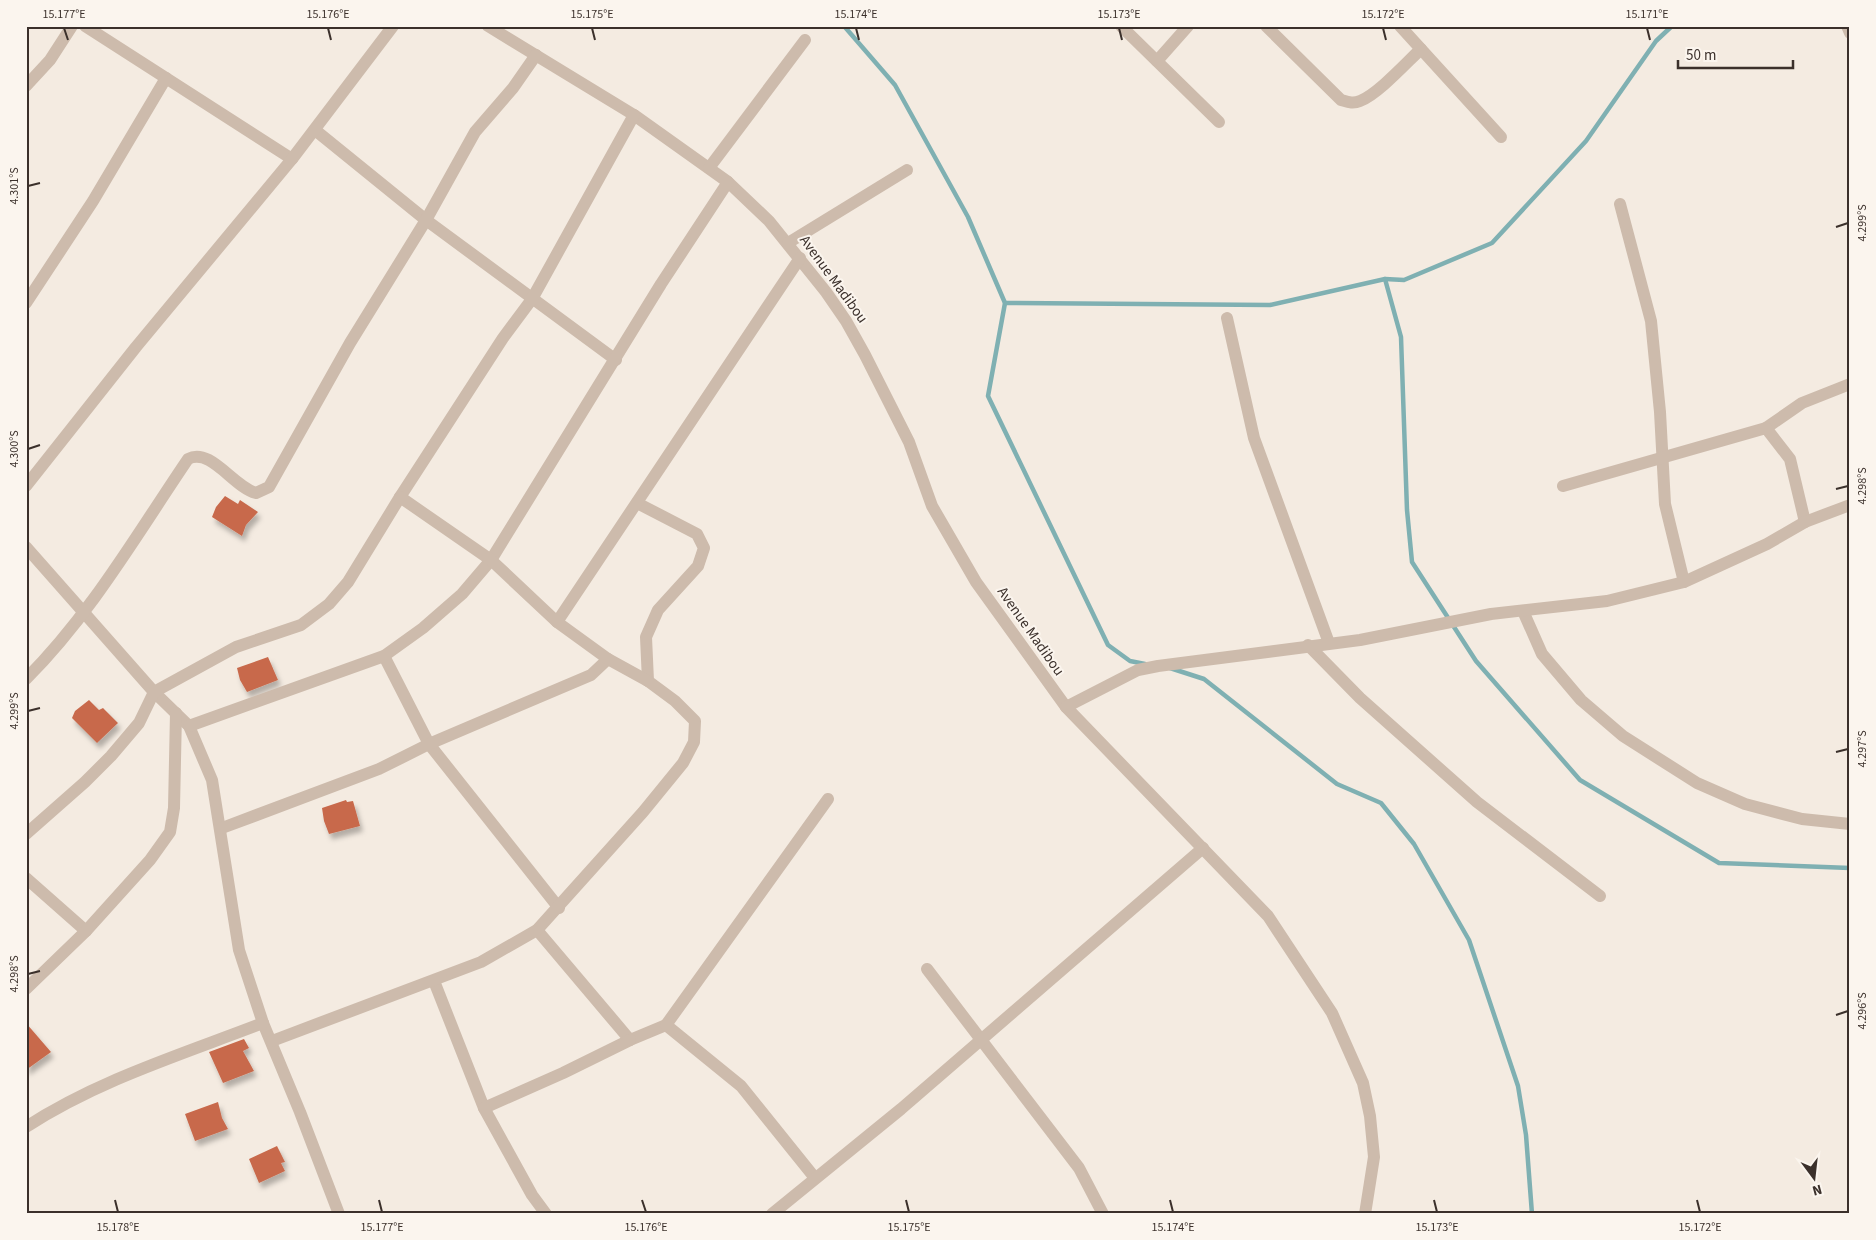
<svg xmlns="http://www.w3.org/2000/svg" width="1876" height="1240" viewBox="0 0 1876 1240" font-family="'Source Sans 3',sans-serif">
	<defs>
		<filter id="shadow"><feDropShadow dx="3" dy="5.5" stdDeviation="2.5" flood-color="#0004"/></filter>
	</defs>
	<rect width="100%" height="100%" fill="#f4ebe1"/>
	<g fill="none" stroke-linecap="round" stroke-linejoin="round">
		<g stroke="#7fb0b2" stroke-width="4.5">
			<path d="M 844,26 L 895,85 L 968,217 L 1005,303 L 988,396 L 1108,645 L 1130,661 L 1145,664"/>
			<path d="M 1385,279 L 1404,280 L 1492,243 L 1586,141 L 1656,41 L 1672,26"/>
			<path d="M 1005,303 L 1270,305 L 1385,279 L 1401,337 L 1407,510 L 1412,562 L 1476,661 L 1580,780 L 1719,863 L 1850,868"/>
			<path d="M 1170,668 L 1204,679 L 1337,784 L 1381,803 L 1414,844 L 1469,940 L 1518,1086 L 1526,1135 L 1532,1214"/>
		</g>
	</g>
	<g fill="#c8694b" filter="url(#shadow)">
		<path d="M 225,496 L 238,504 L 240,500 L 258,512 L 246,525 L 242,536 L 212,517 L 216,507 Z"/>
		<path d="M 268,657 L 278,680 L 247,692 L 240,680 L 237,668 Z"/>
		<path d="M 89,700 L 99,710 L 103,708 L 118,723 L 97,743 L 72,718 L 75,711 Z"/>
		<path d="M 346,800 L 347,802 L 353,801 L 360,826 L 329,834 L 324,821 L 322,808 Z"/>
		<path d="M 26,1023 L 51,1052 L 26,1070 Z"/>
		<path d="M 244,1039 L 249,1048 L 243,1051 L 254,1071 L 223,1083 L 209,1052 Z"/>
		<path d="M 218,1102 L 222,1118 L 228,1129 L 195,1141 L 185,1114 Z"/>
		<path d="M 277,1146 L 285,1162 L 281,1163 L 285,1171 L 259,1183 L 249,1159 Z"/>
	</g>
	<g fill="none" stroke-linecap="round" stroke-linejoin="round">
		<g stroke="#cdbbac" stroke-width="12">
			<path d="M 85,26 L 292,159"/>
			<path d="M 488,26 L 634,115 L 728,182 L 769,221 L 826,292 L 846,321 L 865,355 L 909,442 L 932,506 L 976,582 L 1066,707 L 1268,916 L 1332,1013 L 1363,1083 L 1370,1116 L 1374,1157 L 1365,1214"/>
			<path d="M 1121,26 L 1219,122"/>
			<path d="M 1266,26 L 1341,100 C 1348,102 1353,104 1360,101 C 1378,94 1406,63 1421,49"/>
			<path d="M 1400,26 L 1501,137"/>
			<path d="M 1847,26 L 1850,33"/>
			<path d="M 1157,61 L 1188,26"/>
			<path d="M 26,86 L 50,60 L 72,26"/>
			<path d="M 315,130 L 426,220 L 616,360"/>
			<path d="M 709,168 L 805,40"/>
			<path d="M 1620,204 L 1651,321 L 1660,412 L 1665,504 L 1684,582"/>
			<path d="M 788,243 L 907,170"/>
			<path d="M 26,303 L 93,201 L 166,78"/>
			<path d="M 1227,318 L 1254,438 L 1329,643"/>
			<path d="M 1766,428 L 1802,403 L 1850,384"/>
			<path d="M 26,486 L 136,347 L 292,159 L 393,26"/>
			<path d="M 1563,486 L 1766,428 L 1790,459 L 1805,522"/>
			<path d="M 637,503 L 697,534 L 704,548 L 698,566 L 658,610 L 646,637 L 648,681"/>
			<path d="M 26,547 L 154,692 L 189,726 L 212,780 L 239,950 L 263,1023 L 300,1112 L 339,1214"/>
			<path d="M 1523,611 L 1542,654 L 1581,700 L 1623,736 L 1697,783 L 1745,804 L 1802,819 L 1850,824"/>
			<path d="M 557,622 L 800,258"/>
			<path d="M 1308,645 L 1360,698 L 1477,802 L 1600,896"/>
			<path d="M 384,656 L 429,744 L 559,908"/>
			<path d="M 26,679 C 91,614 137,534 188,459 C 211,447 233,487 256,493 L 269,487 L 350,343 L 426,220 L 475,132 L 513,88 L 536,55"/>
			<path d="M 1066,707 L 1138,670 L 1158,666 L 1360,640 L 1491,614 L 1607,601 L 1684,582 L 1767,544 L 1805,522 L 1850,505"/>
			<path d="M 189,726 L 384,656 L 423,628 L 462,594 L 491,560 L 661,284 L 728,182"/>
			<path d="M 222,828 L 379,769 L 429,744 L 591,675 L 608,659"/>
			<path d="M 26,834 L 85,782 L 111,756 L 139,723 L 154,692 L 236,647 L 301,625 L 329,604 L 348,582 L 400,497 L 503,338 L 532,299 L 634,115"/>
			<path d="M 26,878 L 86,931"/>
			<path d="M 537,930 L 630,1040 L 666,1025 L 741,1086 L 815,1178"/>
			<path d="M 927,969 L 1079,1168 L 1103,1214"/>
			<path d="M 434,981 L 484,1108 L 563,1073 L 630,1040"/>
			<path d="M 26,989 L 86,931 L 150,860 L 170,832 L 174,808 L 176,713"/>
			<path d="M 666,1025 L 828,799"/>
			<path d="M 272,1041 L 481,962 L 537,930 L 643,812 L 683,763 L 694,742 L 695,721 L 675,701 L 648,681 L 608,659 L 557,622 L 491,560 L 400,497"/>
			<path d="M 484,1108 L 532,1195 L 546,1214"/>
			<path d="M 26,1127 C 98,1080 183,1054 263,1023"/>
			<path d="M 772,1214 L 901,1109 L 1203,848"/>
		</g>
	</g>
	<path fill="none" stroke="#3b302b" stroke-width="2" d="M 64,28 L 68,40M 328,28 L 331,40M 592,28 L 595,40M 856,28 L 859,40M 1119,28 L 1122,40M 1383,28 L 1386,40M 1647,28 L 1650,40M 28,186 L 40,183M 1836,227 L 1848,223M 28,449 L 40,445M 1836,489 L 1848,486M 28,711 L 40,708M 1836,752 L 1848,749M 28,974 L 40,971M 1836,1015 L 1848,1011M 115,1200 L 118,1212M 379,1200 L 382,1212M 642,1200 L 646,1212M 906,1200 L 909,1212M 1170,1200 L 1173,1212M 1434,1200 L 1437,1212M 1697,1200 L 1700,1212"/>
	<g text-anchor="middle" stroke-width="4" stroke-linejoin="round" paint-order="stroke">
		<g font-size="15" fill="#3b302b" stroke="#fbf5ee">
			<text transform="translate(834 279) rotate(54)" y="5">Avenue Madibou</text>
			<text transform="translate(1031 631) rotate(55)" y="5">Avenue Madibou</text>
		</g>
	</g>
	<rect width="1876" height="1240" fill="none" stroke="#fbf5ee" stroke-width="55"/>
	<g transform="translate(1814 1178) rotate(165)" stroke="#fbf5ee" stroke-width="4" paint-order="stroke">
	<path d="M0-4L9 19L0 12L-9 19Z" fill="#3b302b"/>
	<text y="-8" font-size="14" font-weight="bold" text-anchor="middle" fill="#3b302b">N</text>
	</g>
	<path d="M1678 60v8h115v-8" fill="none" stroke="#3b302b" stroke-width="2.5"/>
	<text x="1686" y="60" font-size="15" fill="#3b302b" stroke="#fbf5ee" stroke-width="4" paint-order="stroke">50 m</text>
	<rect x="28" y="28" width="1820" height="1184" fill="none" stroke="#3b302b" stroke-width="2"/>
	<g font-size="12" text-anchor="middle" fill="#3b302b">
		<text x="64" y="18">15.177°E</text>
		<text x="328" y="18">15.176°E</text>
		<text x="592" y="18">15.175°E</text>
		<text x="856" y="18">15.174°E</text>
		<text x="1119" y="18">15.173°E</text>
		<text x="1383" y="18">15.172°E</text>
		<text x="1647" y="18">15.171°E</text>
		<text transform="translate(14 186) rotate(-90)" y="4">4.301°S</text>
		<text transform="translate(1862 223) rotate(-90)" y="4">4.299°S</text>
		<text transform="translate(14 449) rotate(-90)" y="4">4.300°S</text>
		<text transform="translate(1862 486) rotate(-90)" y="4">4.298°S</text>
		<text transform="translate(14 711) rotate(-90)" y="4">4.299°S</text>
		<text transform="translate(1862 749) rotate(-90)" y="4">4.297°S</text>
		<text transform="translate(14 974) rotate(-90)" y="4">4.298°S</text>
		<text transform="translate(1862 1011) rotate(-90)" y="4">4.296°S</text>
		<text x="118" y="1231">15.178°E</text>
		<text x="382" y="1231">15.177°E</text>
		<text x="646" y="1231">15.176°E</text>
		<text x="909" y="1231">15.175°E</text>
		<text x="1173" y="1231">15.174°E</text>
		<text x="1437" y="1231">15.173°E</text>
		<text x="1700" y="1231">15.172°E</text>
	</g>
</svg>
